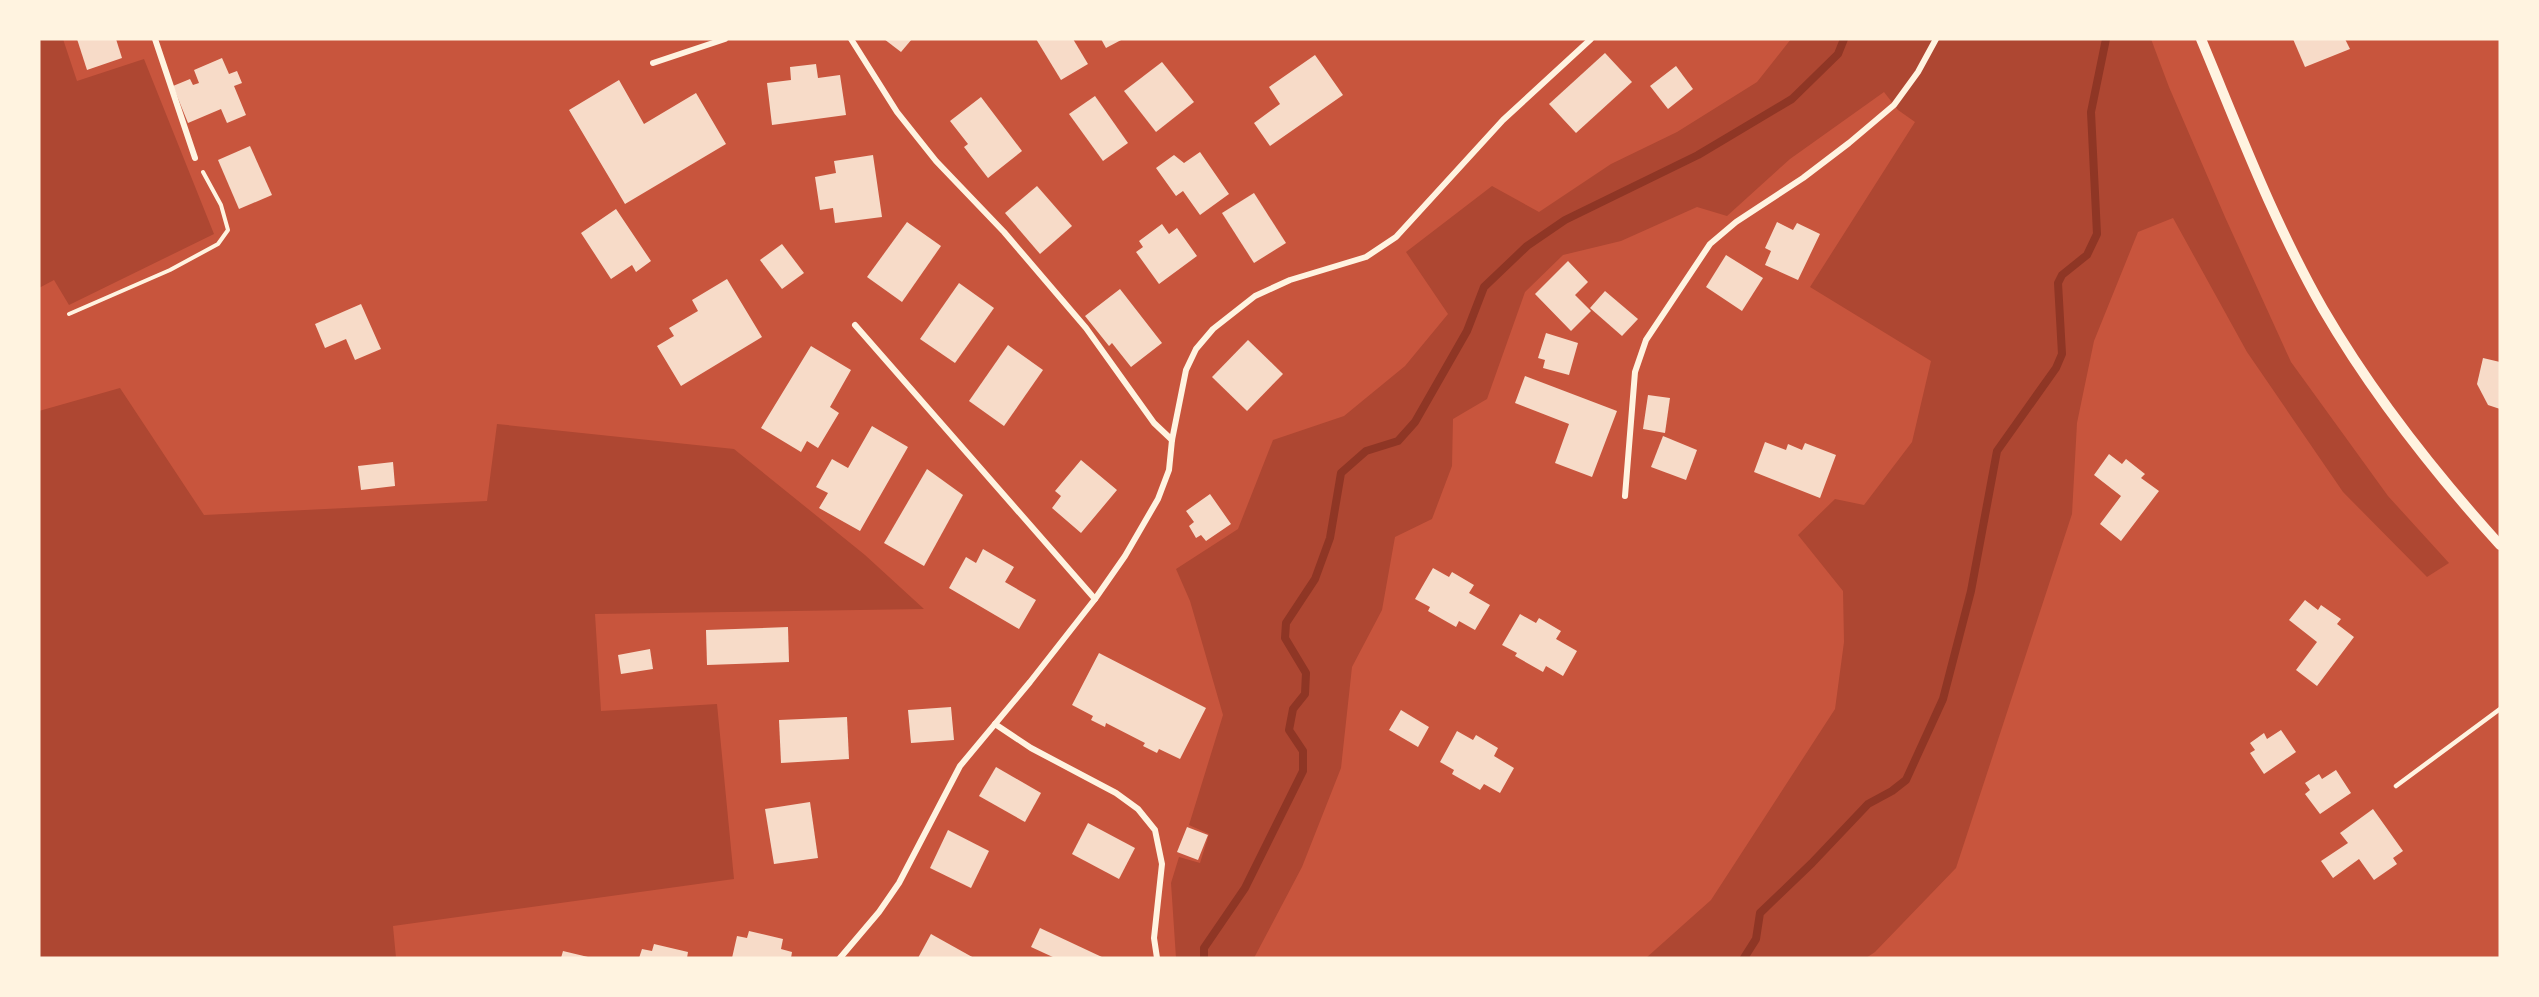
<svg xmlns="http://www.w3.org/2000/svg" width="2539" height="997" viewBox="0 0 2539 997" font-family="Raleway,sans-serif">
	<rect width="100%" height="100%" fill="#c8553d"/>
	<g fill="#ae4732">
		<path d="M 39,39 L 63,39 L 77,81 L 144,59 L 214,234 L 69,305 L 54,280 L 39,288 Z"/>
		<path d="M 1791,39 L 2151,39 L 2169,87 L 2225,217 L 2291,362 L 2388,496 L 2449,563 L 2427,577 L 2343,492 L 2247,352 L 2173,218 L 2138,232 L 2094,341 L 2077,423 L 2072,514 L 1956,868 L 1875,952 L 1866,958 L 1646,958 L 1711,900 L 1835,709 L 1844,642 L 1843,591 L 1798,535 L 1835,499 L 1864,505 L 1912,442 L 1931,361 L 1810,287 L 1915,122 L 1898,110 L 1884,92 L 1790,159 L 1727,216 L 1697,207 L 1621,241 L 1563,255 L 1525,292 L 1487,399 L 1453,419 L 1452,466 L 1432,519 L 1395,537 L 1382,610 L 1352,667 L 1341,768 L 1302,867 L 1254,958 L 1176,958 L 1171,883 L 1179,857 L 1200,863 L 1209,834 L 1189,825 L 1223,715 L 1190,601 L 1176,569 L 1238,529 L 1273,440 L 1344,416 L 1405,366 L 1448,314 L 1406,252 L 1492,186 L 1539,212 L 1611,164 L 1677,132 L 1757,82 Z"/>
		<path d="M 120,388 L 204,515 L 487,501 L 497,424 L 734,449 L 865,555 L 924,609 L 595,614 L 601,711 L 717,704 L 734,879 L 393,926 L 396,958 L 39,958 L 39,411 Z"/>
	</g>
	<g fill="none" stroke-linecap="round" stroke-linejoin="round">
		<g stroke="#8f3625" stroke-width="8">
			<path d="M 1204,958 L 1204,948 L 1245,888 L 1303,771 L 1303,751 L 1289,730 L 1293,709 L 1305,694 L 1306,673 L 1285,638 L 1286,623 L 1315,579 L 1330,538 L 1341,473 L 1366,451 L 1398,441 L 1415,422 L 1467,331 L 1484,287 L 1527,246 L 1565,220 L 1698,155 L 1792,99 L 1838,54 L 1844,39"/>
			<path d="M 1744,958 L 1756,939 L 1760,913 L 1812,863 L 1868,804 L 1892,791 L 1906,780 L 1943,699 L 1971,591 L 1997,451 L 2056,368 L 2062,354 L 2058,283 L 2062,275 L 2087,255 L 2097,234 L 2091,112 L 2106,39"/>
		</g>
	</g>
	<g fill="#f7dbc8">
		<path d="M 77,39 L 116,39 L 122,58 L 87,70 Z"/>
		<path d="M 884,39 L 912,39 L 901,52 Z"/>
		<path d="M 1036,39 L 1073,39 L 1088,64 L 1061,80 Z"/>
		<path d="M 1101,39 L 1123,39 L 1106,48 Z"/>
		<path d="M 2293,39 L 2345,39 L 2350,49 L 2305,67 Z"/>
		<path d="M 1605,53 L 1632,82 L 1576,133 L 1549,104 Z"/>
		<path d="M 1315,55 L 1343,95 L 1270,146 L 1254,123 L 1280,104 L 1269,87 Z"/>
		<path d="M 222,58 L 229,74 L 237,71 L 242,83 L 234,86 L 246,115 L 227,123 L 221,109 L 188,123 L 173,86 L 190,79 L 193,85 L 199,83 L 194,70 Z"/>
		<path d="M 1162,62 L 1194,102 L 1156,132 L 1124,91 Z"/>
		<path d="M 816,64 L 818,78 L 840,75 L 846,115 L 772,125 L 767,83 L 791,80 L 790,67 Z"/>
		<path d="M 1676,66 L 1693,89 L 1668,109 L 1650,86 Z"/>
		<path d="M 619,80 L 644,124 L 696,93 L 726,144 L 625,204 L 569,110 Z"/>
		<path d="M 1095,96 L 1128,143 L 1103,161 L 1069,114 Z"/>
		<path d="M 981,97 L 1022,151 L 988,178 L 964,147 L 968,144 L 950,121 Z"/>
		<path d="M 250,146 L 272,195 L 239,209 L 218,160 Z"/>
		<path d="M 1200,152 L 1229,194 L 1200,215 L 1183,191 L 1176,196 L 1156,168 L 1174,155 L 1184,163 Z"/>
		<path d="M 873,155 L 882,217 L 835,223 L 833,208 L 820,210 L 815,177 L 836,173 L 834,161 Z"/>
		<path d="M 1037,186 L 1072,226 L 1040,254 L 1005,213 Z"/>
		<path d="M 1254,193 L 1286,243 L 1254,263 L 1222,213 Z"/>
		<path d="M 616,209 L 651,261 L 636,272 L 632,265 L 611,279 L 581,233 Z"/>
		<path d="M 907,222 L 941,246 L 902,302 L 867,277 Z"/>
		<path d="M 1777,222 L 1793,230 L 1797,223 L 1820,234 L 1798,280 L 1765,265 L 1771,251 L 1765,248 Z"/>
		<path d="M 1162,224 L 1169,234 L 1177,228 L 1197,256 L 1159,284 L 1136,252 L 1143,247 L 1139,241 Z"/>
		<path d="M 782,244 L 804,273 L 782,289 L 760,260 Z"/>
		<path d="M 1726,255 L 1763,278 L 1742,311 L 1706,287 Z"/>
		<path d="M 1568,261 L 1588,282 L 1575,295 L 1591,311 L 1571,331 L 1535,294 Z"/>
		<path d="M 727,279 L 762,337 L 681,386 L 657,346 L 674,336 L 669,328 L 698,311 L 692,300 Z"/>
		<path d="M 959,283 L 994,308 L 955,363 L 920,339 Z"/>
		<path d="M 1120,289 L 1162,343 L 1131,367 L 1112,343 L 1109,346 L 1085,316 Z"/>
		<path d="M 1605,291 L 1638,319 L 1622,336 L 1590,308 Z"/>
		<path d="M 361,304 L 381,349 L 355,360 L 346,339 L 325,348 L 315,324 Z"/>
		<path d="M 1546,333 L 1578,343 L 1569,375 L 1543,368 L 1545,360 L 1538,358 Z"/>
		<path d="M 1248,340 L 1283,374 L 1247,411 L 1212,377 Z"/>
		<path d="M 1008,345 L 1043,370 L 1004,426 L 969,401 Z"/>
		<path d="M 811,346 L 851,370 L 830,407 L 839,413 L 818,448 L 807,441 L 801,452 L 761,428 Z"/>
		<path d="M 2483,358 L 2500,362 L 2500,409 L 2488,405 L 2477,384 Z"/>
		<path d="M 1525,376 L 1617,411 L 1592,477 L 1555,463 L 1569,424 L 1515,403 Z"/>
		<path d="M 1648,395 L 1670,398 L 1665,433 L 1643,429 Z"/>
		<path d="M 872,426 L 908,447 L 860,531 L 819,508 L 828,493 L 816,487 L 832,459 L 848,468 Z"/>
		<path d="M 1663,436 L 1697,450 L 1686,480 L 1651,467 Z"/>
		<path d="M 1765,442 L 1786,450 L 1788,444 L 1802,450 L 1805,443 L 1836,455 L 1820,498 L 1754,472 Z"/>
		<path d="M 2109,454 L 2122,464 L 2126,459 L 2145,474 L 2141,478 L 2159,491 L 2121,541 L 2100,524 L 2121,496 L 2094,475 Z"/>
		<path d="M 1081,460 L 1117,490 L 1081,533 L 1052,508 L 1061,496 L 1055,491 Z"/>
		<path d="M 393,462 L 395,486 L 361,490 L 358,466 Z"/>
		<path d="M 927,469 L 963,495 L 924,566 L 884,543 Z"/>
		<path d="M 1210,494 L 1231,524 L 1206,541 L 1201,535 L 1196,538 L 1189,526 L 1194,522 L 1186,511 Z"/>
		<path d="M 983,549 L 1014,567 L 1005,582 L 1036,600 L 1019,629 L 949,588 L 966,557 L 976,563 Z"/>
		<path d="M 1433,568 L 1449,577 L 1452,572 L 1474,585 L 1469,593 L 1490,605 L 1475,630 L 1459,621 L 1456,627 L 1428,611 L 1430,607 L 1415,599 Z"/>
		<path d="M 2305,600 L 2318,610 L 2321,605 L 2341,619 L 2337,624 L 2354,637 L 2317,686 L 2296,670 L 2317,642 L 2289,620 Z"/>
		<path d="M 1520,614 L 1536,623 L 1539,618 L 1561,631 L 1556,639 L 1577,651 L 1563,676 L 1546,666 L 1543,672 L 1515,656 L 1517,653 L 1502,645 Z"/>
		<path d="M 788,627 L 789,662 L 707,665 L 706,630 Z"/>
		<path d="M 650,649 L 653,669 L 621,674 L 618,655 Z"/>
		<path d="M 1099,653 L 1206,708 L 1180,759 L 1159,749 L 1157,753 L 1143,746 L 1145,743 L 1106,723 L 1105,727 L 1091,720 L 1093,716 L 1072,705 Z"/>
		<path d="M 951,707 L 954,740 L 911,743 L 908,710 Z"/>
		<path d="M 1401,710 L 1429,727 L 1418,747 L 1389,730 Z"/>
		<path d="M 847,717 L 849,759 L 781,763 L 779,720 Z"/>
		<path d="M 2281,730 L 2296,752 L 2264,774 L 2250,753 L 2255,750 L 2250,743 L 2264,733 L 2267,739 Z"/>
		<path d="M 1457,731 L 1473,740 L 1476,735 L 1498,748 L 1494,756 L 1514,768 L 1500,793 L 1484,784 L 1480,790 L 1452,774 L 1454,770 L 1440,762 Z"/>
		<path d="M 996,767 L 1041,793 L 1025,822 L 979,796 Z"/>
		<path d="M 2336,770 L 2351,793 L 2320,814 L 2305,794 L 2310,790 L 2305,783 L 2319,774 L 2322,779 Z"/>
		<path d="M 810,802 L 818,858 L 774,864 L 765,809 Z"/>
		<path d="M 2373,809 L 2403,851 L 2393,858 L 2397,864 L 2374,880 L 2359,859 L 2333,878 L 2321,861 L 2348,843 L 2340,833 Z"/>
		<path d="M 1088,823 L 1135,848 L 1119,879 L 1072,854 Z"/>
		<path d="M 1187,827 L 1208,835 L 1198,860 L 1177,852 Z"/>
		<path d="M 948,830 L 989,851 L 971,888 L 930,868 Z"/>
		<path d="M 1040,928 L 1104,958 L 1055,958 L 1031,947 Z"/>
		<path d="M 749,931 L 783,939 L 781,949 L 792,952 L 791,958 L 732,958 L 737,936 L 747,938 Z"/>
		<path d="M 931,934 L 974,958 L 918,958 Z"/>
		<path d="M 654,944 L 688,952 L 687,958 L 639,958 L 642,949 L 652,951 Z"/>
		<path d="M 563,951 L 588,957 L 588,958 L 561,958 Z"/>
	</g>
	<g fill="none" stroke-linecap="round" stroke-linejoin="round">
		<path stroke="#fff3e0" stroke-width="4" d="M 69,314 L 170,270 L 218,244 L 228,230 L 221,205 L 203,172"/>
		<path stroke="#fff3e0" stroke-width="4.5" d="M 2396,786 L 2500,709"/>
		<g stroke="#fff3e0" stroke-width="6">
			<path d="M 155,39 L 195,158"/>
			<path d="M 851,39 L 897,112 L 936,161 L 1004,232 L 1086,328 L 1154,423 L 1172,440"/>
			<path d="M 653,63 L 725,39"/>
			<path d="M 855,325 L 1095,599"/>
			<path d="M 1625,496 L 1635,372 L 1646,340 L 1710,244 L 1736,222 L 1803,178 L 1849,143 L 1894,105 L 1918,72 L 1936,39"/>
			<path d="M 995,724 L 1031,748 L 1116,793 L 1138,809 L 1155,830 L 1162,864 L 1154,938 L 1157,958"/>
			<path d="M 840,958 L 879,912 L 899,883 L 960,766 L 1030,682 L 1095,599 L 1125,556 L 1158,499 L 1169,470 L 1172,440 L 1186,370 L 1196,349 L 1213,329 L 1255,296 L 1290,280 L 1366,257 L 1396,237 L 1503,120 L 1591,39"/>
		</g>
		<path stroke="#fff3e0" stroke-width="10" d="M 2201,39 C 2239,130 2274,223 2323,309 C 2373,395 2434,472 2500,545"/>
	</g>
	<rect width="2539" height="997" fill="none" stroke="#fff3e0" stroke-width="81"/>
</svg>
